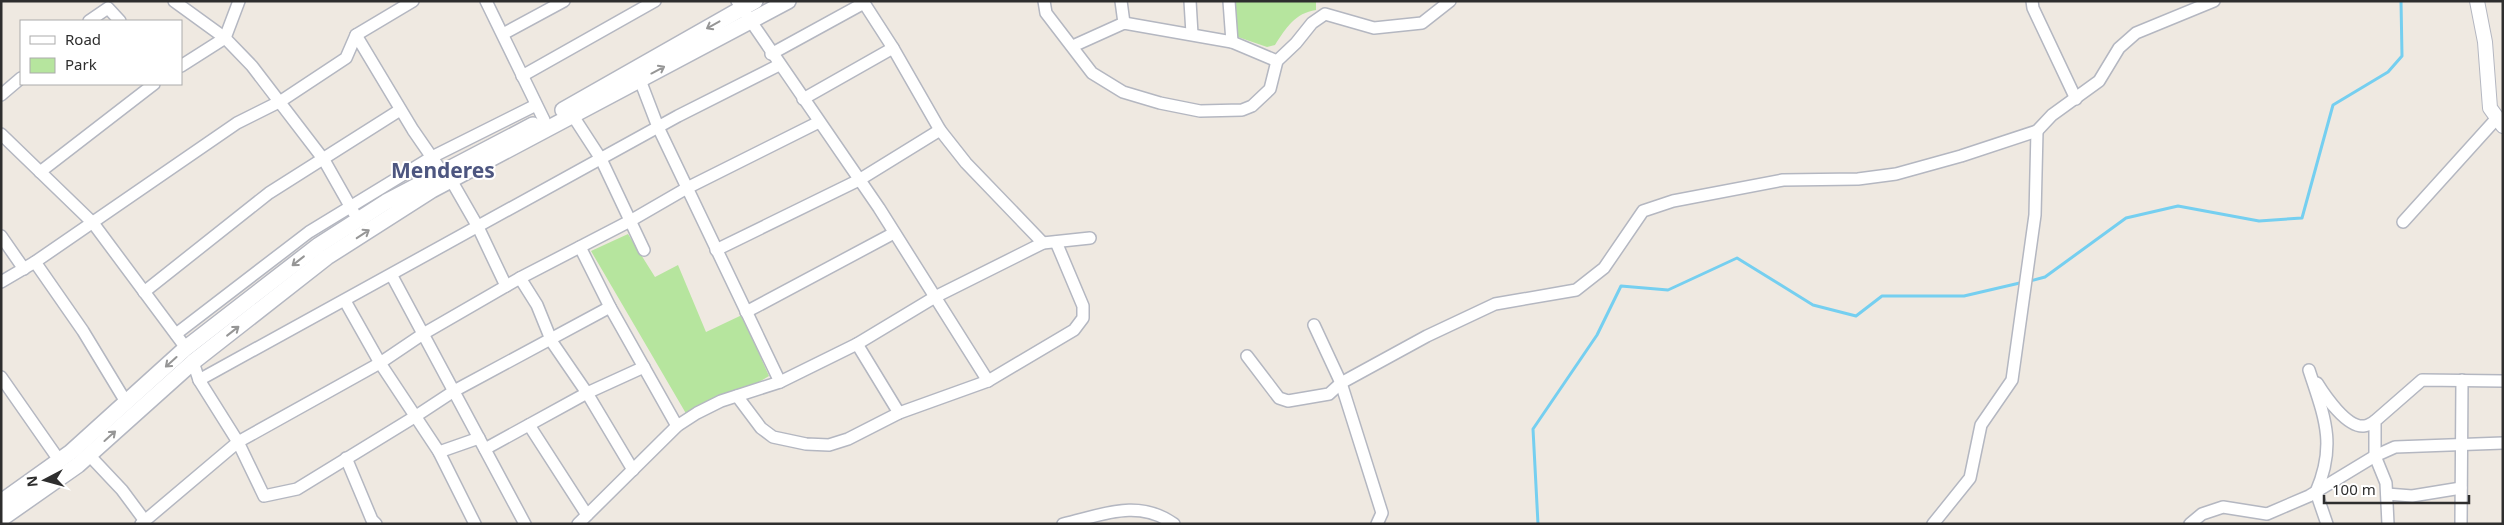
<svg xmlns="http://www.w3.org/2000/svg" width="2504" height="525" viewBox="0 0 2504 525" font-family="'Noto Sans',sans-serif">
	<rect width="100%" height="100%" fill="#efe9e1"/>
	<g fill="#b6e59e">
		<path d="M 1233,1 L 1316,1 L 1316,10 C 1295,13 1286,28 1275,45 L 1267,47 L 1235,36 Z"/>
		<path d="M 628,234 L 655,277 L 678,265 L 706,332 L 742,315 L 769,376 L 691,422 L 591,251 Z"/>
	</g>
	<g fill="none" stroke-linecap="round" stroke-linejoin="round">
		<g stroke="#75cff0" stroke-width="3">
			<path d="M 2030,281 L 2045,277 L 2126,218 L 2178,206 L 2259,221 L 2302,218 L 2333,105 L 2388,72 L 2402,56 L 2401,1"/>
			<path d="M 1538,524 L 1533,429 L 1597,335 L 1621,286 L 1668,290 L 1737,258 L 1813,305 L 1856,316 L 1882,296 L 1964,296 L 2024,282"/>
		</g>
		<g stroke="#b4b7c1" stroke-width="14">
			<g id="minor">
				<path d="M 174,1 L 225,38 L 252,66 L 324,160 L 354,213"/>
				<path d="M 486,1 L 544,120"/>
				<path d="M 737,1 L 879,208 L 988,381"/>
				<path d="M 1044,1 L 1046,13 L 1092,73 L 1123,92 L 1160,103 L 1200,111 L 1242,110 L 1252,106 L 1270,89 L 1277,61 L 1296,43 L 1312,23 L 1325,14 L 1374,28 L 1422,23 L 1450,1"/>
				<path d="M 1121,1 L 1124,23"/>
				<path d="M 1190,1 L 1192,34"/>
				<path d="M 1229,1 L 1232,42"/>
				<path d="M 2032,1 L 2033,8 L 2076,99"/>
				<path d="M 89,21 L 108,8 L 120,21"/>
				<path d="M 503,34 L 564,1"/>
				<path d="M 356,35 L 413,130 L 442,172"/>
				<path d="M 1073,46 L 1124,23 L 1232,42 L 1277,61"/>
				<path d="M 771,54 L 864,3 L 893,48 L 940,130 L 966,163 L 1043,243"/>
				<path d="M 181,66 L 225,38 L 239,1"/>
				<path d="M 522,76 L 655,1"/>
				<path d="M 640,80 L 658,127 L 780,382"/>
				<path d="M 1,95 L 21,78"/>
				<path d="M 803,99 L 893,48"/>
				<path d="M 573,116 L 601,159 L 644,250"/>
				<path d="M 1,134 L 93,223 L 186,348"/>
				<path d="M 40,172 L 154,84"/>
				<path d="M 451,180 L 478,227 L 506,286"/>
				<path d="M 2403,222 L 2497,118"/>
				<path d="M 1,236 L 24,269"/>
				<path d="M 580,247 L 610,307 L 677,426"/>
				<path d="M 716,250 L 859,180 L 940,130"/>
				<path d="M 35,262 L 237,123 L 281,101 L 346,58 L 356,35 L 413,1"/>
				<path d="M 392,276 L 525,524"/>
				<path d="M 520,278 L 537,305 L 552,342 L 587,393 L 633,470"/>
				<path d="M 1,282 L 35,262 L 83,331 L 126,402"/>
				<path d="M 144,292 L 269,193 L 400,110"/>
				<path d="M 345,301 L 380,363 L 439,452 L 475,524"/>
				<path d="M 746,312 L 894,233"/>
				<path d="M 1314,325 L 1341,383 L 1382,513 L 1377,524"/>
				<path d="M 176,334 L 309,232 L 432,157 L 536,105"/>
				<path d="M 857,344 L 899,413"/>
				<path d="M 1247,356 L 1279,398 L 1288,401 L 1329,394 L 1341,383 L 1427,336 L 1495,304 L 1576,290 L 1604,268 L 1643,211 L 1673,201 L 1783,180 L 1858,179 L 1896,174 L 1961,156 L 2037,131 L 2052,115 L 2099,81 L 2119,48 L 2136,33 L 2214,1"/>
				<path d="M 193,362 L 199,380 L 238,442 L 264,496 L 297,489 L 416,416 L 454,391 L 610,307"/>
				<path d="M 2309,370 C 2324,416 2337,444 2316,492 L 2327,524"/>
				<path d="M 1,377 L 59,460"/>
				<path d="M 199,380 L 678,116 L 779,65"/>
				<path d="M 2317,383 C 2325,396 2347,428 2364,426 C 2367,426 2372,423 2375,421"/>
				<path d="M 737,396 L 761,428 L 773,437 L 806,444 L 829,445 L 848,439 L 899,413 L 988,381 L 1074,330 L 1083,318 L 1083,306 L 1056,242"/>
				<path d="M 529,425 L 587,515"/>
				<path d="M 485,449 L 587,393 L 644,367"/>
				<path d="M 439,452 L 479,438"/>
				<path d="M 89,455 L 122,490 L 145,521"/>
				<path d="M 346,458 L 372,520 L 376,524"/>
				<path d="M 2387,494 L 2412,496 L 2461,488"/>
				<path d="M 141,524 L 238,442 L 380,363 L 423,334 L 520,278 L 630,221 L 687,188 L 819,122"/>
				<path d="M 578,524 L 677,426 L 697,413 L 721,401 L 780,382 L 857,344 L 935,297 L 1043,243 L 1090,238"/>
				<path d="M 1063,524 C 1102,515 1138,498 1174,524"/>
				<path d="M 1933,524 L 1970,478 L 1981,425 L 2012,380 L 2035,215 L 2037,131"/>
				<path d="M 2190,524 L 2202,514 L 2223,507 L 2267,514 L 2309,496 L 2375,456 L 2395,447 L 2503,443"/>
				<path d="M 2388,524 L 2386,483 L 2375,456 L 2375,421 L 2422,380 L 2503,381"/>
				<path d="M 2461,524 L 2462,380"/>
			</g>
		</g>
		<g stroke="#b4b7c1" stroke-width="16">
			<path id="tertiary" d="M 2477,1 L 2485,42 L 2490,108 L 2503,126"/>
		</g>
		<g stroke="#b4b7c1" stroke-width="18">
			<g id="secondary">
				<path d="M 563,110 L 755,1"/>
				<path d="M 1,502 L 71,452 L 186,348 L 319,245 L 386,202 L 533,125"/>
				<path d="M 1,519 L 78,465 L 193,362 L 327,257 L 432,190 L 788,1"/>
			</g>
		</g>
		<use href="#minor" stroke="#fff" stroke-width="11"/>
		<use href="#tertiary" stroke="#fff" stroke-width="14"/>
		<use href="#secondary" stroke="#fff" stroke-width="15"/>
	</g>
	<defs><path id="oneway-shaft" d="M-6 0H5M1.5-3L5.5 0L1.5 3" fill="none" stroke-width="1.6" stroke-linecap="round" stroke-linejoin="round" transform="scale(1.25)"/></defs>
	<g stroke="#969696">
		<use href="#oneway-shaft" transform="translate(713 25) rotate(151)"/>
		<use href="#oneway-shaft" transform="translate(658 70) rotate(-28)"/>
		<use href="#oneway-shaft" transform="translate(363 234) rotate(-33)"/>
		<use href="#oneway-shaft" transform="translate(298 261) rotate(142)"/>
		<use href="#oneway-shaft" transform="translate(233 331) rotate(-38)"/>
		<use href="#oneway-shaft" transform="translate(171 362) rotate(138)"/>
		<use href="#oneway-shaft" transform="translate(110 436) rotate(-42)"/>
	</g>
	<g text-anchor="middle" stroke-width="4" stroke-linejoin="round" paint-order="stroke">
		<g font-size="21" font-weight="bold" fill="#4d5680" stroke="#fff">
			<text x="443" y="178">Menderes</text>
		</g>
	</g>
	<rect width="2504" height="525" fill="none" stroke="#2e2e2e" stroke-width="5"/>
	<rect x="20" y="20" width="162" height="65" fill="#ffffff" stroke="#ababab"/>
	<rect x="30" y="36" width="25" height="8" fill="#ffffff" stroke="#ababab"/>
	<text x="65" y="45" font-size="15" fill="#2e2e2e">Road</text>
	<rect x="30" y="58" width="25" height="15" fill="#b6e59e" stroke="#ababab"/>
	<text x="65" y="70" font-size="15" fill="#2e2e2e">Park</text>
	<g transform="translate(45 480) rotate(264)" stroke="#ffffff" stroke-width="4" paint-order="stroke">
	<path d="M0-4L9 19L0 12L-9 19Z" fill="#2e2e2e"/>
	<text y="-8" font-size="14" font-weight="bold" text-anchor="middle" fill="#2e2e2e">N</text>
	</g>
	<path d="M2324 495v8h145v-8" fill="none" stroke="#2e2e2e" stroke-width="2.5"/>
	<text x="2332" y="495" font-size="15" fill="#2e2e2e" stroke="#ffffff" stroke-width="4" paint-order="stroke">100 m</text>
</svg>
